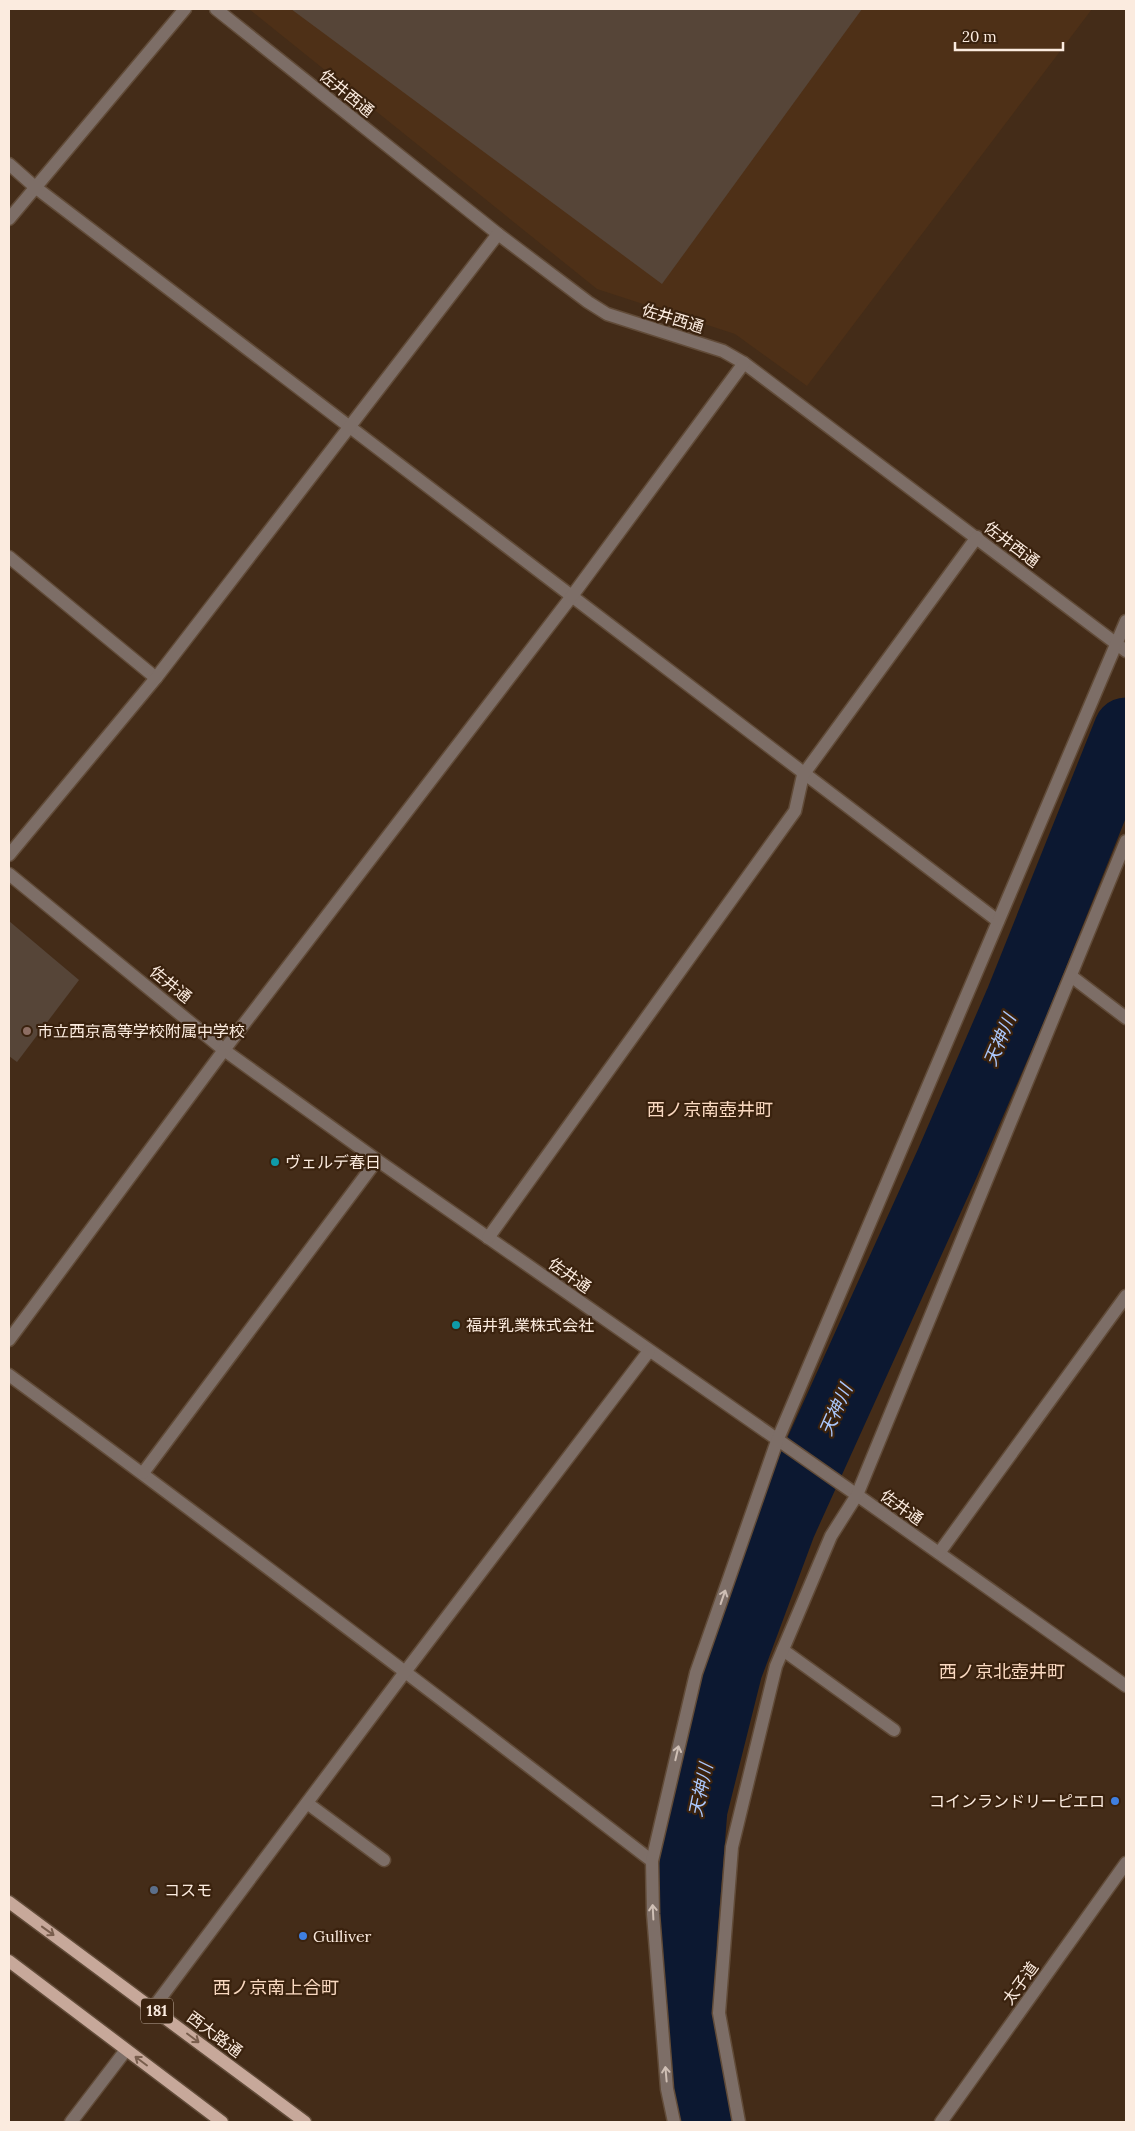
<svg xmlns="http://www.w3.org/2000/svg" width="1135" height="2131" viewBox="0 0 1135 2131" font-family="Lora,'Noto Sans JP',serif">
	<rect width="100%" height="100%" fill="#442c18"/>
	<path fill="#4e3017" d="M 249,9 L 1092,9 L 807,386 L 735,334 L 597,289 Z"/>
	<g fill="#564538">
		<path d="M 291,9 L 862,9 L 662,284 Z"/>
		<path d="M 9,921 L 79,980 L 17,1062 L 9,1056 Z"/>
	</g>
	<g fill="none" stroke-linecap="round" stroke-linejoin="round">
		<path stroke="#0c1831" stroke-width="65" d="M 707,2122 L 684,1944 L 695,1809 L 730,1669 L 784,1524 L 947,1164 L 1017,1002 L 1126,730"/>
		<g stroke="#614b38" stroke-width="15">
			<g id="minor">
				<path d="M 216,9 L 498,234 L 588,302 L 607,314 L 723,351 L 744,363 L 1126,651"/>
				<path d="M 9,164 L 35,187 L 998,921"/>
				<path d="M 9,219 L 185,9"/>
				<path d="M 9,557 L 156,678"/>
				<path d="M 9,855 L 156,678 L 498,234"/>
				<path d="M 9,874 L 224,1050 L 377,1160 L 857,1495 L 1126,1686"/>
				<path d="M 1071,976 L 1126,1018"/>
				<path d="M 488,1238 L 795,811 L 803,775 L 977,537"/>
				<path d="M 9,1340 L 224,1050 L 572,596 L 744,363"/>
				<path d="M 9,1375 C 225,1534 439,1697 652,1861"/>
				<path d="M 143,1473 L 377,1160"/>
				<path d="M 939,1553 L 1126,1296"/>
				<path d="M 783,1650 L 894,1730"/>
				<path d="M 307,1803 L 384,1860"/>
				<path d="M 153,2008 L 405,1672 L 649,1351"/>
				<path d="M 71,2122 L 126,2050"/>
				<path d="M 674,2122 L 667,2089 L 653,1914 L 652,1861 L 696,1673 L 777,1441 L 1126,621"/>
				<path d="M 739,2122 L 719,2013 L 732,1847 L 776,1666 L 831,1536 L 857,1495 L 1126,841"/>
				<path d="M 941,2122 L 1126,1863"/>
			</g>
		</g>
		<g stroke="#614b38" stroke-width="15">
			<g id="major">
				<path d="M 9,1902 L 305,2122"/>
				<path d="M 9,1961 L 222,2122"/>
			</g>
		</g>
		<use href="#minor" stroke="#7d6e67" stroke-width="12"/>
		<use href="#major" stroke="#c7a89a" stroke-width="12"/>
	</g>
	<defs><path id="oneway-shaft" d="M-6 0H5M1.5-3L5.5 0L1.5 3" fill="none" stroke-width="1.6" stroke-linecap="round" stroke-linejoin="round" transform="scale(1.25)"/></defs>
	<g stroke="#cfbfb5">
		<use href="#oneway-shaft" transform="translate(723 1597) rotate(-71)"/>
		<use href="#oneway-shaft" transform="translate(677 1753) rotate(-77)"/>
		<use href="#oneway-shaft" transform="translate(653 1912) rotate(-93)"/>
		<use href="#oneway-shaft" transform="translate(666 2074) rotate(-95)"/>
	</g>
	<g stroke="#795e4d">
		<use href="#oneway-shaft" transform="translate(48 1931) rotate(36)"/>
		<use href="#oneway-shaft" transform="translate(193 2038) rotate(37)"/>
		<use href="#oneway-shaft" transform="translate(141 2061) rotate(-143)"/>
	</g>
	<circle fill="#8d6e63" stroke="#3a220e" stroke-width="2" cx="27" cy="1031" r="5"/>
	<g fill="#0f9aa8" stroke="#3a220e" stroke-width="2">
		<circle cx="275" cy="1162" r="5"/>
		<circle cx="456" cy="1325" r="5"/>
	</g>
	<g fill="#3f7fe0" stroke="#3a220e" stroke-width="2">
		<circle cx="1115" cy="1801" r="5"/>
		<circle cx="303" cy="1936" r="5"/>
	</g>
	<circle fill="#5c6f8a" stroke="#3a220e" stroke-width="2" cx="154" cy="1890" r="5"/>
	<g text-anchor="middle" stroke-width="4.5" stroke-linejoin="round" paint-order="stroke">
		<rect fill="#3a220e" stroke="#c1afa0" stroke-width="1" x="141" y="1998.5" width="32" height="25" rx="4"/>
		<g font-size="15" font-weight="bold" fill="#fbebdf">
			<text x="157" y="2016">181</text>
		</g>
		<g font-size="16" fill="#fbebdf" stroke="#3a220e">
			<text transform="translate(347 93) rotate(39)" y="6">佐井西通</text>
			<text transform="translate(673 318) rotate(17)" y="6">佐井西通</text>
			<text transform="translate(1012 544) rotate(37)" y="6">佐井西通</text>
			<text transform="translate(171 984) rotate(39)" y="6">佐井通</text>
			<text transform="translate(570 1275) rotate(35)" y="6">佐井通</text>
			<text transform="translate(902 1507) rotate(35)" y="6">佐井通</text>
			<text transform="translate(1020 1983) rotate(-54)" y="6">太子道</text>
			<text transform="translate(215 2034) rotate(37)" y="6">西大路通</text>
		</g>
		<g font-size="16" fill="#fbebdf" stroke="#3a220e" text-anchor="start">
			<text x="37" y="1037">市立西京高等学校附属中学校</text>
			<text x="285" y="1168">ヴェルデ春日</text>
			<text x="466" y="1331">福井乳業株式会社</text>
			<text x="1105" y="1807" text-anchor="end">コインランドリーピエロ</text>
			<text x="164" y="1896">コスモ</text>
			<text x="313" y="1942">Gulliver</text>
		</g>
		<g font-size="18" font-style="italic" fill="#abc7fc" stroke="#3a220e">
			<text transform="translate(1000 1040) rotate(-67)" y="6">天神川</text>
			<text transform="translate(836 1410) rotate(-66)" y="6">天神川</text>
			<text transform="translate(701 1790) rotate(-78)" y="6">天神川</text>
		</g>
		<g font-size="18" fill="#f9d8c0" stroke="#3a220e">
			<text x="710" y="1116">西ノ京南壺井町</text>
			<text x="1002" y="1678">西ノ京北壺井町</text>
			<text x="276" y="1994">西ノ京南上合町</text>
		</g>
	</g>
	<rect width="1135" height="2131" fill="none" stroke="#fbebdf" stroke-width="20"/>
	<path d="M955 42v8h108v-8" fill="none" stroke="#fbebdf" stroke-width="2.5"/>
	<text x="962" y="42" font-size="15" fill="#fbebdf" stroke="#3a220e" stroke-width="4" paint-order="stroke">20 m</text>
</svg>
